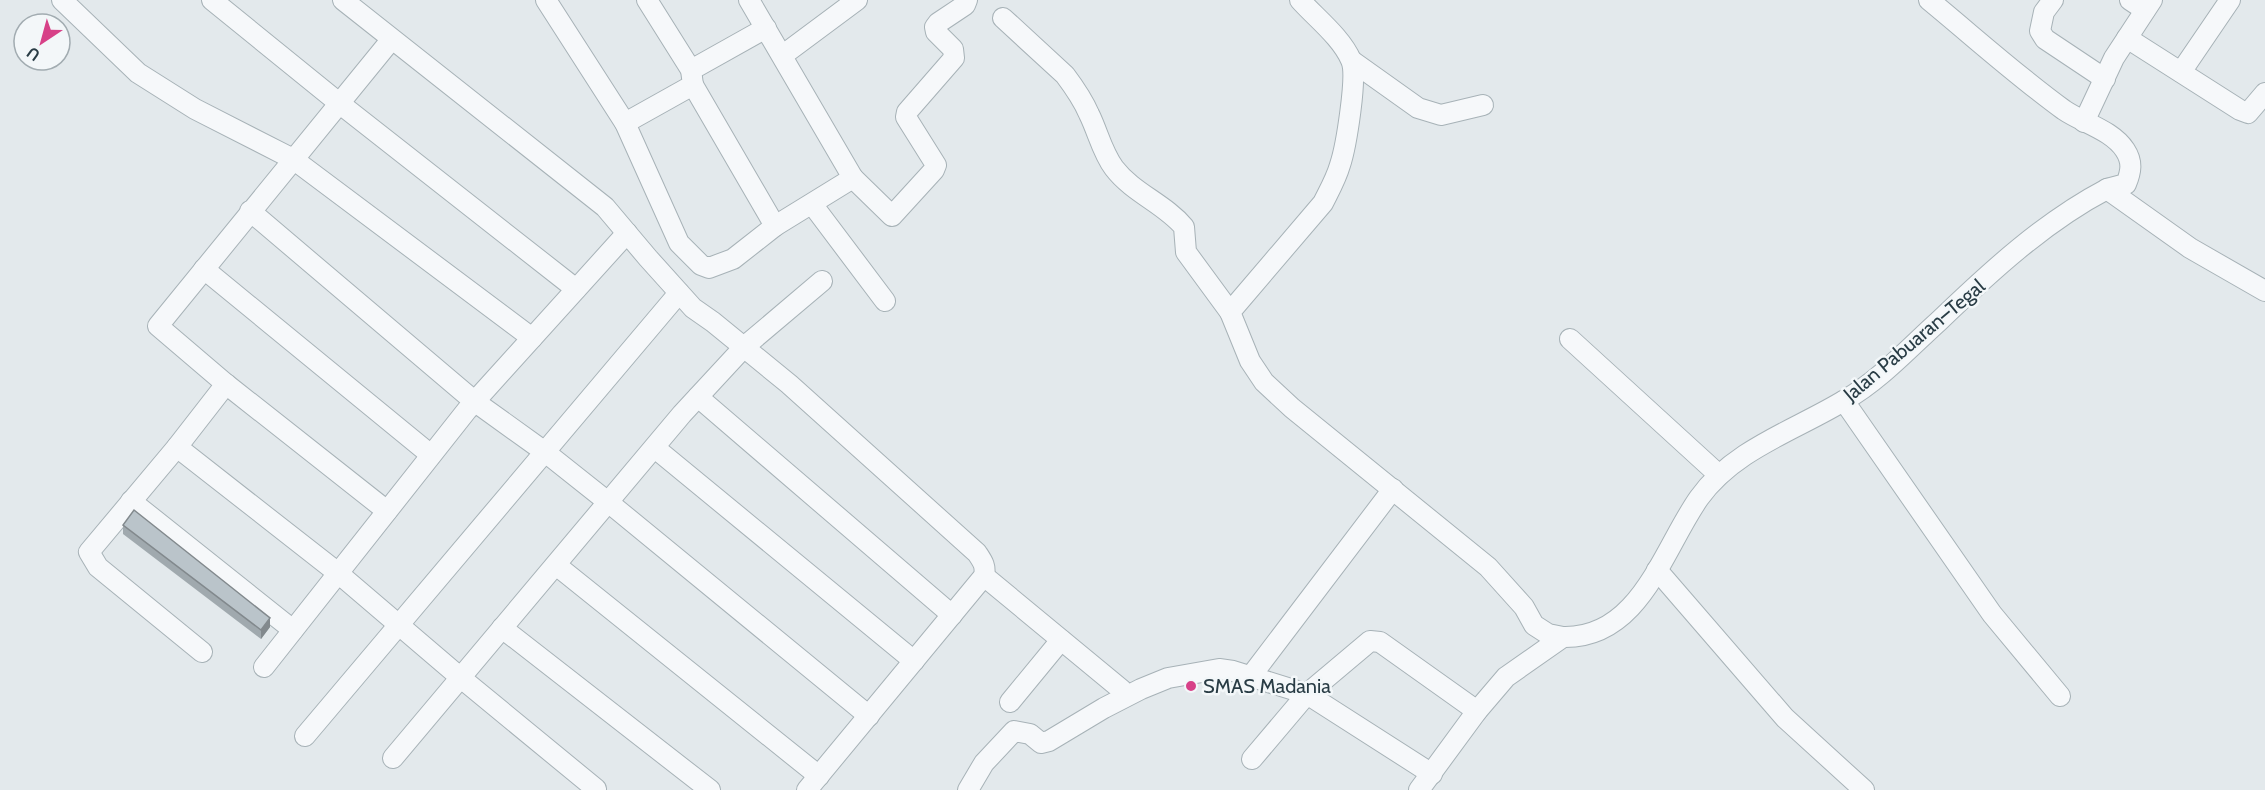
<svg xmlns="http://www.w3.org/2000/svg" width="2265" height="790" viewBox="0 0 2265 790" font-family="Cabin,sans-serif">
	<rect width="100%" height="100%" fill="#e3e9ec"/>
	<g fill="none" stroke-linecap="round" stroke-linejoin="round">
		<g stroke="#a7b2b7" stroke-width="22">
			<g id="minor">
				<path d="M 62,0 L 138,73 L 195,109 L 293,159 L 532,338"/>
				<path d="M 212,0 L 339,103 L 576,289"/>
				<path d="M 343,0 L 605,207 L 648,258 L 693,308 L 713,322 L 789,384 L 977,553 C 983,562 986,566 984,576 L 807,790"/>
				<path d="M 546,0 L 625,123 L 679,243 L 701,265 L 709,268 L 733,259 L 775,226 L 853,178 L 749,0"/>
				<path d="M 1300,0 C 1316,18 1341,37 1351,60 C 1358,75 1346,147 1340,165 C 1336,179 1329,191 1323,203 L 1230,312 L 1250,361 L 1264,382 L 1292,408 L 1488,567 L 1524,607 L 1534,625 L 1548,634 L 1563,637"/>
				<path d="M 1929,0 C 1974,37 2017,76 2064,110 C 2083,123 2112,130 2125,150 C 2133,162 2131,172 2126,184 L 2107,189"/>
				<path d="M 2053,0 L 2044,12 L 2040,31 L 2045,39 L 2105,79"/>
				<path d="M 2130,0 L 2145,10"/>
				<path d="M 1003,18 L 1065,75 C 1074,87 1083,100 1089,114 C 1098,132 1102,152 1114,168 C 1133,193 1165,204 1184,227 L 1186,252 L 1230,312"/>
				<path d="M 2127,38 L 2240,110 L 2248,113 L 2265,93"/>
				<path d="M 783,55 L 857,0"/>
				<path d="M 1352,61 L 1418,108 L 1441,115 L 1483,105"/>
				<path d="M 691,70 L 766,28"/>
				<path d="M 2181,72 L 2230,0"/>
				<path d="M 693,85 L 775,226"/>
				<path d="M 2084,122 L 2114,58 L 2152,0"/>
				<path d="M 625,123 L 693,85 L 691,70 L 647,0"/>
				<path d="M 853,178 L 892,216 L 934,170 L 936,165 L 909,122 L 906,117 L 907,112 L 954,58 L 953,49 L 936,32 L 935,27 L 938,23 L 965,5 L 967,0"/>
				<path d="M 812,204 L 885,301"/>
				<path d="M 250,211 L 474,401 L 545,452 L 608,502 L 869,716"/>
				<path d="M 204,269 L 431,455"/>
				<path d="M 1570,339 L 1719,475"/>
				<path d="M 698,397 L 952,615"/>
				<path d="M 1844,401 L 1992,614 L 2060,696"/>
				<path d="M 177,447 L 338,573 L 461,678 L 596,789"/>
				<path d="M 655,448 L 914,661"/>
				<path d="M 131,501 L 293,630"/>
				<path d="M 387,511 L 226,384 L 158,326 L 391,40"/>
				<path d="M 556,565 L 819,776"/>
				<path d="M 1657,570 L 1785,718 L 1864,790"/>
				<path d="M 984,576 L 1122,690"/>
				<path d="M 502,628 L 710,790"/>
				<path d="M 202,652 L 98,567 L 89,552 L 177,447 L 226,384"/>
				<path d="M 264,667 L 467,410 L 627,233"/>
				<path d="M 1251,676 L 1393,489"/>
				<path d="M 1010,702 L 1061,640"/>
				<path d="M 305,736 L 679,293"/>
				<path d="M 393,758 L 682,414 L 744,347 L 822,281"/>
				<path d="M 1252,759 L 1307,694 L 1370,641 L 1380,642 L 1477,711"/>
				<path d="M 968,790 L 984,763 L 1014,731 L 1030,734 L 1041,743 L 1049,741 L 1104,708 L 1141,689 L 1168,678 L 1219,669 L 1233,671 L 1307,694 L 1432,774"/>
				<path d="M 1419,790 L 1477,711 L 1506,677 L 1563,637 C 1640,639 1663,549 1699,498 C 1734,449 1796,430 1845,400 C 1880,380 1909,348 1939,321 C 1990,272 2044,222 2107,189 L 2190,248 L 2265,291"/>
			</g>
		</g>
		<use href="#minor" stroke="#f6f8fa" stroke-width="20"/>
	</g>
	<path fill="#a0a9ae" d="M 123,525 L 270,627 L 261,639 L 123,534 Z"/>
	<path fill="#82898d" d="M 270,618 L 270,627 L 261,639 L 261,630 Z"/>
	<path fill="#bac4ca" stroke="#82898d" stroke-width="1.5" d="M 134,510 L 270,618 L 261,630 L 123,525 Z"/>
	<circle fill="#d74188" stroke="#f3f7f9" stroke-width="2" cx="1191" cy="686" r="6"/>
	<g text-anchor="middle" stroke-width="5" stroke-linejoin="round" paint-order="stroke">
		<g font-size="20" fill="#293c45" stroke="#f3f7f9">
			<text transform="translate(1914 340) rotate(-40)" y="7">Jalan Pabuaran–Tegal</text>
		</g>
		<g font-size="20" fill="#293c45" stroke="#f3f7f9" text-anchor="start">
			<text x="1203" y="693">SMAS Madania</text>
		</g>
	</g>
	<g transform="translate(42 42) rotate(216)"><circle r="28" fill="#f3f7f9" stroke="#a2acb1" stroke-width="1.5"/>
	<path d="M0-4.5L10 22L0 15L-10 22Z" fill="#d74188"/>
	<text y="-9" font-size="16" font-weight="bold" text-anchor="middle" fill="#293c45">U</text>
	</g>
</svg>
